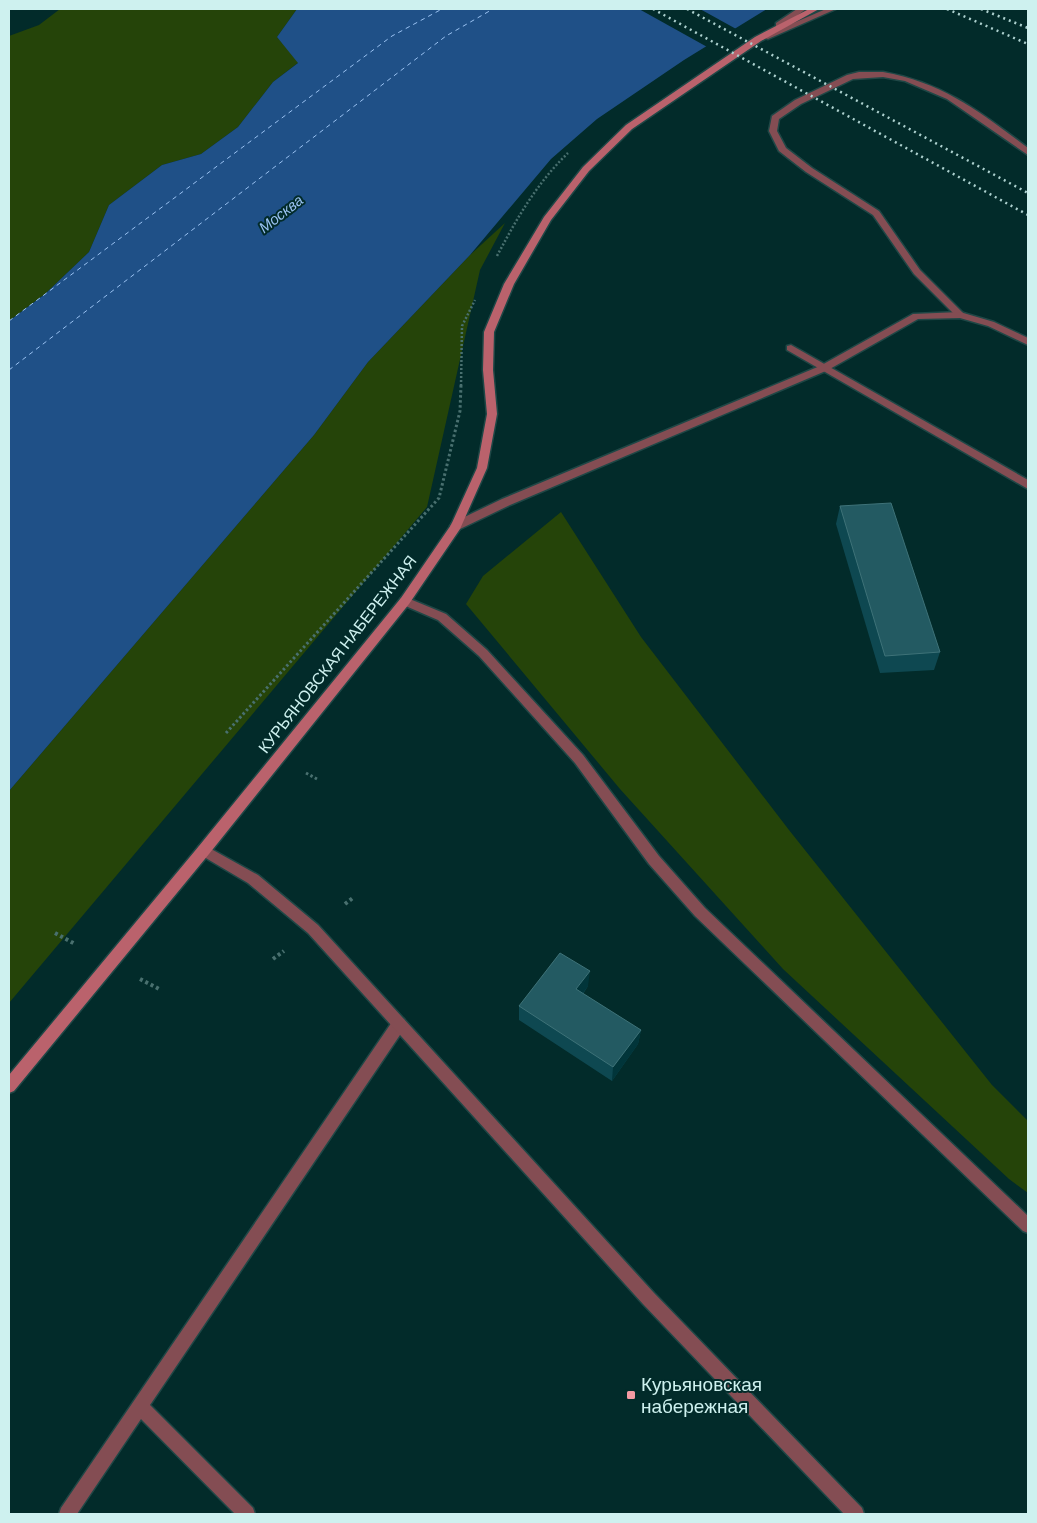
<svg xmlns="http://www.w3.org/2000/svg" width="1037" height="1523" viewBox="0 0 1037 1523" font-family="Barlow,sans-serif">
	<rect width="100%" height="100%" fill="#022b2a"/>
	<g fill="#254409">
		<path d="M 60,9 L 297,9 L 277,37 L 299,62 L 273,82 L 238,127 L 201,154 L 162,165 L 109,205 L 89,252 L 45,294 L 9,321 L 9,36 L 39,25 Z"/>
		<path d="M 505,223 L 480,270 L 427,507 L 9,1003 L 9,791 L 314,435 L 368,362 L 470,255 Z"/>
		<path d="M 561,512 L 641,637 L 789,830 L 992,1085 L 1028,1121 L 1028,1193 L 1009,1179 L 783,969 L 620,789 L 466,604 L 483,576 Z"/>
	</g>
	<path fill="#1f5087" d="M 297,9 L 767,9 L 684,60 L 597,119 L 551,159 L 470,255 L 368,362 L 314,435 L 9,791 L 9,321 L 45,294 L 89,252 L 109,205 L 162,165 L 201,154 L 238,127 L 273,82 L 298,63 L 277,37 Z"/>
	<path fill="#022b2a" d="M 639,9 L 700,9 L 738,30 L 709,48 Z"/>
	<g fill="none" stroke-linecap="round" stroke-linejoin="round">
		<g stroke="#9ac2f2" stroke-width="1" stroke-dasharray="4.5 4" stroke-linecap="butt">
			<path d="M 9,321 L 392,36 L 442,9"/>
			<path d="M 9,370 L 446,36 L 493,9"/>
		</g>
		<g stroke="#1f4746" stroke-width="3">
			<g id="service">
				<path d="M 883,72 C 944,83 980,112 1028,148 L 1028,155 L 947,99 L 905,81 L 883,77 L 853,79 L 801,104 L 779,119 L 777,131 L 786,148 L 812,168 L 879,211 L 920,270 L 963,313 L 963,317 L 957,317 L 914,274 L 873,215 L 806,172 L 779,151 L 769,131 L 772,116 L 795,100 L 847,75 L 859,72 Z"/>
				<path d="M 791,345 L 1028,480 L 1028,489 L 787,350 L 787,346 Z"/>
				<path d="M 405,597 L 446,614 L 487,650 L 583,755 L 659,856 L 705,908 L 1028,1216 L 1028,1233 L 1023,1231 L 695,916 L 649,864 L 575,763 L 479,656 L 438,620 L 401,604 L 399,601 L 401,598 Z"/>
				<path d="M 399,1018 L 404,1019 L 406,1024 L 404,1029 L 150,1405 L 253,1508 L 255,1514 L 235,1514 L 141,1419 L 77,1514 L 59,1514 L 61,1508 L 394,1019 Z"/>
			</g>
		</g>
		<g stroke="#1f4746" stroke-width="3">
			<g id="minor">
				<path d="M 960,312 L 994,322 L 1028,338 L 1028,345 L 988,326 L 960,318 L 918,319 L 828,370 L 510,505 L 460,529 L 452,529 L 450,526 L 452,523 L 502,499 L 820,366 L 913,314 Z"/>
				<path d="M 204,845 L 258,875 L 318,925 L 654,1293 L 862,1508 L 864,1514 L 844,1514 L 643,1304 L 308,933 L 248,883 L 199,854 L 197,850 L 199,846 Z"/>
			</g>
		</g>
		<g stroke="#1f4746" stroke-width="3">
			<g id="tertiary">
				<path d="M 797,9 L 806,9 L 782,27 L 776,27 L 776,23 Z"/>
				<path d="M 826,9 L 836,9 L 768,39 L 761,37 Z"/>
			</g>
		</g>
		<g stroke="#1f4746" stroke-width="3">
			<path id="secondary" d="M 809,9 L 819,9 L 761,41 L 632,129 L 589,171 L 551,220 L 514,284 L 494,332 L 493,370 L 497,414 L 487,468 L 460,529 L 409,604 L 209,854 L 14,1091 L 9,1093 L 9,1075 L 199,846 L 401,598 L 451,525 L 477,468 L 487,414 L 483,370 L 484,332 L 504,284 L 544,217 L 583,167 L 626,125 L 755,37 Z"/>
		</g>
		<g stroke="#49706f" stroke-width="2.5" stroke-dasharray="2 2" stroke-linecap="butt">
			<path d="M 497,256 C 517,218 537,183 568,153"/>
			<path d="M 461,386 L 462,326 L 475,300"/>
		</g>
		<g stroke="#49706f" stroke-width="3" stroke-dasharray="2.5 2.5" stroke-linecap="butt">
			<path d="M 226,733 L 439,498 L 460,411 L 461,385"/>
			<path d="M 306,773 L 317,779"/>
		</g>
		<g stroke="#49706f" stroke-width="4" stroke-dasharray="3 3" stroke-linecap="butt">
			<path d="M 345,904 L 354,897"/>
			<path d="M 55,933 L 75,944"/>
			<path d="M 273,959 L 284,951"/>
			<path d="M 140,979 L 161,990"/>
		</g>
		<use href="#service" fill="#844d53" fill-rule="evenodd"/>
		<use href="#minor" fill="#844d53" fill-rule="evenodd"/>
		<use href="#tertiary" fill="#844d53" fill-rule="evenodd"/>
		<use href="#secondary" fill="#ba626c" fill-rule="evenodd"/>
		<g stroke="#acd0ce" stroke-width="2.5" stroke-dasharray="2 4" stroke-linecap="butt">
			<path d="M 653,9 L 1028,215"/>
			<path d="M 687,9 L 1028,193"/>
			<path d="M 947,9 L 1028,44"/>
			<path d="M 981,9 L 1028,28"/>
		</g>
	</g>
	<g fill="#0e4851">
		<path d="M 840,506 L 940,652 L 934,670 L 880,673 L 836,524 Z"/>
		<path d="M 588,986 L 583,994 L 641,1030 L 638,1044 L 612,1081 L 519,1020 L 519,1006 Z"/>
	</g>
	<g fill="#01353a">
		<path d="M 590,971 L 588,986 L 575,1004 L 576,989 Z"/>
		<path d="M 641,1030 L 638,1044 L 612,1081 L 613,1067 Z"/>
	</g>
	<g fill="#235a62" stroke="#3e7278">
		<path d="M 891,503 L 940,652 L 885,656 L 840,506 Z"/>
		<path d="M 560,953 L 590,971 L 576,989 L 641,1030 L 613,1067 L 519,1006 Z"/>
	</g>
	<rect fill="#f49aa3" stroke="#022b2a" stroke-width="2" x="626" y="1390" width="10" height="10" rx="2.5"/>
	<g text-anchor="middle" stroke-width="4" stroke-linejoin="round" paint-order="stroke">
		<g font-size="15" font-style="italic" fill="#9ac2f2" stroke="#022b2a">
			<text transform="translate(281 214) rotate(-38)" y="5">Москва</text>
		</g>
		<g font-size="16" fill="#cef1ef" stroke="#022b2a">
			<text transform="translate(337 654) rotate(-52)" y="6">КУРЬЯНОВСКАЯ НАБЕРЕЖНАЯ</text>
		</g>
		<g font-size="19" fill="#cef1ef" stroke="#022b2a" text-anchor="start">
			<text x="641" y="1391">Курьяновская<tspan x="641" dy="22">набережная</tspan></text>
		</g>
	</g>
	<rect width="1037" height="1523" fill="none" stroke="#cef1ef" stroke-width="20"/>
</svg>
